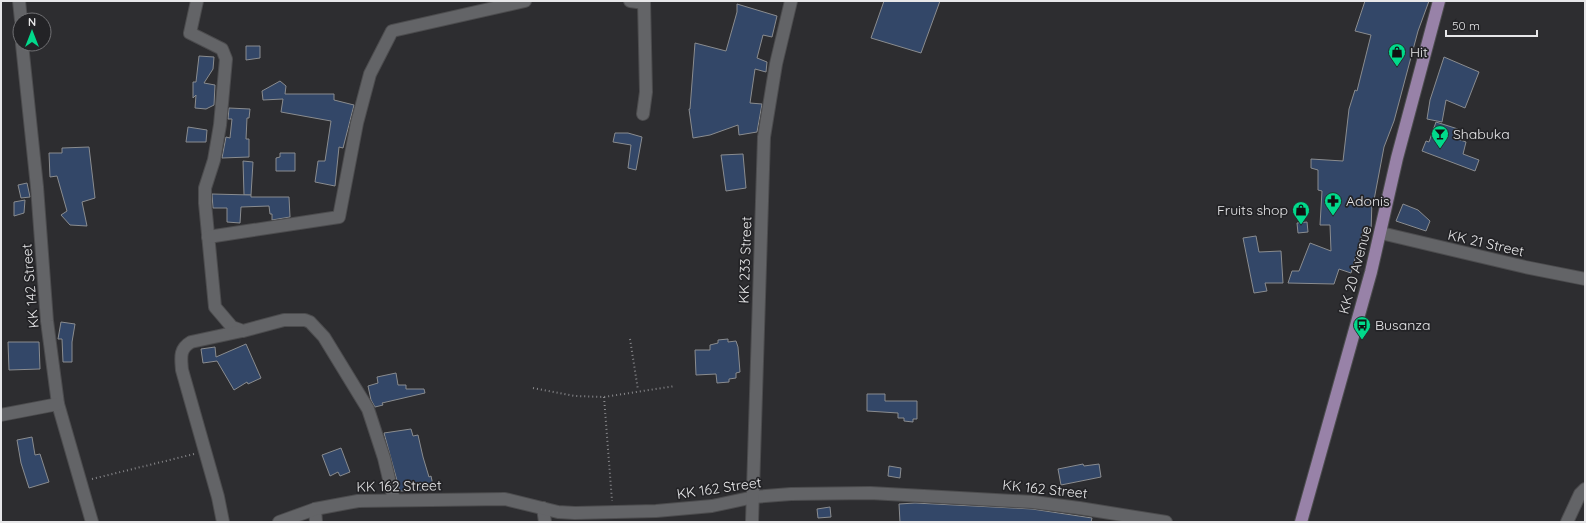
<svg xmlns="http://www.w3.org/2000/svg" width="1586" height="523" viewBox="0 0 1586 523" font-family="Quicksand,sans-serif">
	<rect width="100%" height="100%" fill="#2d2d30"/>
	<g fill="#334768" stroke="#8a8c8f">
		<path d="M 884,1 L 940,1 L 921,53 L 871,38 Z"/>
		<path d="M 1365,1 L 1429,1 L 1418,31 L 1394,121 L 1384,147 L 1374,200 L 1372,200 L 1371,232 L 1363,231 L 1351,273 L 1339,269 L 1334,284 L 1288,283 L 1292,271 L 1299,271 L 1310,243 L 1331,251 L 1330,225 L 1320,225 L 1322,191 L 1318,190 L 1318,170 L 1311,168 L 1311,159 L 1343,161 L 1349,109 L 1355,90 L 1357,91 L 1371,35 L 1355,31 Z"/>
		<path d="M 737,4 L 777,16 L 772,37 L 763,35 L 757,58 L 767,62 L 766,72 L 755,69 L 750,103 L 762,104 L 757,132 L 739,135 L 738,125 L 710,135 L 693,138 L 689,109 L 690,109 L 695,43 L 726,51 L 737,12 Z"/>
		<path d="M 246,46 L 260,46 L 260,58 L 246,60 Z"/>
		<path d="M 199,56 L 214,57 L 213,69 L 204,83 L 215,85 L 214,105 L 206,109 L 195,108 L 196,95 L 193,98 L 193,82 L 196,82 Z"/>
		<path d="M 1444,57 L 1479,72 L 1465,108 L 1446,100 L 1442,122 L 1427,119 L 1430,100 Z"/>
		<path d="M 280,81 L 286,86 L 285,94 L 334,94 L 334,100 L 354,105 L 343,148 L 339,147 L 335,186 L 315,182 L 318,161 L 325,161 L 331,121 L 281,112 L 283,99 L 263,100 L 262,91 Z"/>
		<path d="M 229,108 L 250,109 L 249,118 L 247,118 L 246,139 L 249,139 L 249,157 L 222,158 L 226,137 L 230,138 L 232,119 L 228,119 Z"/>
		<path d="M 1436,122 L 1458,129 L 1455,138 L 1466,142 L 1463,154 L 1479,160 L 1475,171 L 1422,151 L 1426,141 L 1429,142 Z"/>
		<path d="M 188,127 L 207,130 L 206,142 L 186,142 Z"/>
		<path d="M 615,133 L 628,133 L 642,137 L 636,170 L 628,168 L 631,145 L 613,142 Z"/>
		<path d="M 89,147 L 95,198 L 82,202 L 87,226 L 70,225 L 61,215 L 67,211 L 57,176 L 50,177 L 49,153 L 62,153 L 62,148 Z"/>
		<path d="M 280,153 L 295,153 L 295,171 L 276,171 L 276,158 L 280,157 Z"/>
		<path d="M 743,154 L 746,188 L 726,191 L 721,155 Z"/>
		<path d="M 243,161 L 253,162 L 251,195 L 244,195 Z"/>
		<path d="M 27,183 L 30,197 L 21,198 L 18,185 Z"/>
		<path d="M 212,194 L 251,195 L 251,197 L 289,197 L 290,217 L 272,220 L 272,214 L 270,214 L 269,206 L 241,207 L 240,223 L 227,222 L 227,208 L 213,208 Z"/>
		<path d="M 25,200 L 24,213 L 14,216 L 14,202 Z"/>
		<path d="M 1403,204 L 1418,210 L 1430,221 L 1426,231 L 1396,221 Z"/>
		<path d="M 1307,222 L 1308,232 L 1298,233 L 1297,223 Z"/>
		<path d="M 1256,236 L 1259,252 L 1281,251 L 1283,283 L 1265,283 L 1267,291 L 1254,293 L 1243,238 Z"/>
		<path d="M 61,322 L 75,324 L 72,342 L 72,362 L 63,362 L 62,339 L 58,339 Z"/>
		<path d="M 728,339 L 728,342 L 736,341 L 738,347 L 740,372 L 736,373 L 736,378 L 729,379 L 729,382 L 717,383 L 716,374 L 696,375 L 695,350 L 710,350 L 710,345 L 718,343 L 718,340 Z"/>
		<path d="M 8,342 L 39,342 L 40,369 L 9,370 Z"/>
		<path d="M 246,344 L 261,378 L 248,384 L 247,382 L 234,390 L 217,361 L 203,363 L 201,349 L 215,347 L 216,357 Z"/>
		<path d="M 396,373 L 398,385 L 406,385 L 406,389 L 424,389 L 425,393 L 382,403 L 383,405 L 375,407 L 371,400 L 368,386 L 378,383 L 377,377 Z"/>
		<path d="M 867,394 L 885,394 L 885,401 L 917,401 L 917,419 L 913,419 L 913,422 L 904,421 L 904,418 L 898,418 L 898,413 L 867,411 Z"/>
		<path d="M 411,429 L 413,436 L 418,435 L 423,457 L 429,477 L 431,476 L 434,490 L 400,491 L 399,488 L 384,433 Z"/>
		<path d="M 32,437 L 35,455 L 40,454 L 49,482 L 29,488 L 21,463 L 17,440 Z"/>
		<path d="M 341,448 L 350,472 L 340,476 L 338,472 L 330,476 L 322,455 Z"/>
		<path d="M 1083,464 L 1084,466 L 1099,464 L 1101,477 L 1061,485 L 1058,469 Z"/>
		<path d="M 889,466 L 901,468 L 900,478 L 888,476 Z"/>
		<path d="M 915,503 L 1032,509 L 1092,518 L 1091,522 L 900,522 L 899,504 Z"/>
		<path d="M 830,507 L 831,517 L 818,518 L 817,509 Z"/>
	</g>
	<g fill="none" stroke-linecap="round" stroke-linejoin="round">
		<g stroke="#4c4c4e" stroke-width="14">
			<g id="minor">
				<path d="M 19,1 L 21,20"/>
				<path d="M 197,1 L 190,33 L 222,49 L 226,59 L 220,125 L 214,160 L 205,188 L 205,203 L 215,307 L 232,327 L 243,331 L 284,320 L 305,320 L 310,322 L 324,337 L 368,409 L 384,458 L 394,500"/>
				<path d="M 630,1 L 644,3"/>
				<path d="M 22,44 L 37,187 L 47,321 L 58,404 L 92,522"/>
				<path d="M 643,114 L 646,92 L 644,1"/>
				<path d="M 1381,233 L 1525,267 L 1585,279"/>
				<path d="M 208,237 L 339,217 L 357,123 L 370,74 L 392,31 L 525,1"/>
				<path d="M 1,415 L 58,404"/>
				<path d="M 543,508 L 545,522"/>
				<path d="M 315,509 L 316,522"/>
				<path d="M 223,522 L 218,497 L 182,370 C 181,358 179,349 191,342 L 242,331"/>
				<path d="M 279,522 L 315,509 L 358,501 L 505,499 L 558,512 L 575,513 L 656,511 L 712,506 L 754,497 L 791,494 L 870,493 L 1033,502 L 1079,508 L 1166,522"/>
				<path d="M 752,522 L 764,137 L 776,64 L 791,1"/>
				<path d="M 1567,522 L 1580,494 L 1585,489"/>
			</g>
		</g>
		<g stroke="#4c4c4e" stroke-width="14">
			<path id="major" d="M 1301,522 L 1371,272 L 1397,158 L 1439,1"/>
		</g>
		<g stroke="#87878a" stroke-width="2" stroke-dasharray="1 3" stroke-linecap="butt">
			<path d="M 630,339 L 638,390"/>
			<path d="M 533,388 L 575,396 L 604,397 L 675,386"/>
			<path d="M 604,397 L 612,501"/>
			<path d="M 92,479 L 194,454"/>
		</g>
		<use href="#minor" stroke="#636467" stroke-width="12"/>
		<use href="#major" stroke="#9882a8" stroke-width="12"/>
	</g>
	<defs>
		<g id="shop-pin" transform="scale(0.9)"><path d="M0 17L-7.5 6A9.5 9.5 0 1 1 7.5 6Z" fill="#01d98b" stroke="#232326"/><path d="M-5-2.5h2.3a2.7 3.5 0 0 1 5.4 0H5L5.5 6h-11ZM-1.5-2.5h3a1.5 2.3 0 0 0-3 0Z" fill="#111"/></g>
		<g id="bar-pin" transform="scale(0.9)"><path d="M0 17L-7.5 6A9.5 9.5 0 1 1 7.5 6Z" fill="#01d98b" stroke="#232326"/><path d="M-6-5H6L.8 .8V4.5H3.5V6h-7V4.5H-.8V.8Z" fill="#111"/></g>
		<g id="pharmacy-pin" transform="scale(0.9)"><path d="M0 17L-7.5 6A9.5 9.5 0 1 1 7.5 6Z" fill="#01d98b" stroke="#232326"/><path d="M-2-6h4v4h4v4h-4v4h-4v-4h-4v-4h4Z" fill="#111"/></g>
		<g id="bus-pin" transform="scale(0.9)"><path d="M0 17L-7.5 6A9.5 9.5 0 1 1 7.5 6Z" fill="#01d98b" stroke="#232326"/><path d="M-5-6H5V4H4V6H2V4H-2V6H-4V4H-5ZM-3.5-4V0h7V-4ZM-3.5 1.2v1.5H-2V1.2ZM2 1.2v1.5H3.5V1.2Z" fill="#111"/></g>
	</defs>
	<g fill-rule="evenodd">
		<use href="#shop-pin" x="1397" y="52"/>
		<use href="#bar-pin" x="1440" y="134"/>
		<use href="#pharmacy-pin" x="1333" y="201"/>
		<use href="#shop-pin" x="1301" y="210"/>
		<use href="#bus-pin" x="1362" y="325"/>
	</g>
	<g text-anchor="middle" stroke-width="3.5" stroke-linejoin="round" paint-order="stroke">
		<g font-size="14" fill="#e7e7e9" stroke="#232326" text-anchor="start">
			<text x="1410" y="57">Hit</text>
			<text x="1453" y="139">Shabuka</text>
			<text x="1346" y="206">Adonis</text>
			<text x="1288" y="215" text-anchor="end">Fruits shop</text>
			<text x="1375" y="330">Busanza</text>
		</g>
		<g font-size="14" fill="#e7e7e9" stroke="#232326">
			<text transform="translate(1486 243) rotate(13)" y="5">KK 21 Street</text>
			<text transform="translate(745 260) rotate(-88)" y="5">KK 233 Street</text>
			<text transform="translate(1355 270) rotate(-75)" y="5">KK 20 Avenue</text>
			<text transform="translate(30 286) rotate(-95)" y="5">KK 142 Street</text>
			<text transform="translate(399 486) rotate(-1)" y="5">KK 162 Street</text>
			<text transform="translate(719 488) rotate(-8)" y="5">KK 162 Street</text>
			<text transform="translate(1045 489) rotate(6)" y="5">KK 162 Street</text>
		</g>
	</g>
	<rect width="1586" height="523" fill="none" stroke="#e7e7e9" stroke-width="4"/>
	<g transform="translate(32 32)"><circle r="19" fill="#232326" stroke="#717174"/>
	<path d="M0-3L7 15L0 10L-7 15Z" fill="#01d98b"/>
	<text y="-6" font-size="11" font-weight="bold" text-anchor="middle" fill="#e7e7e9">N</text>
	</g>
	<path d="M1446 30v6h91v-6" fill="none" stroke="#e7e7e9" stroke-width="2"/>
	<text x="1452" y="30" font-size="12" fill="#e7e7e9" stroke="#232326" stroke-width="3" paint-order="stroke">50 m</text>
</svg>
